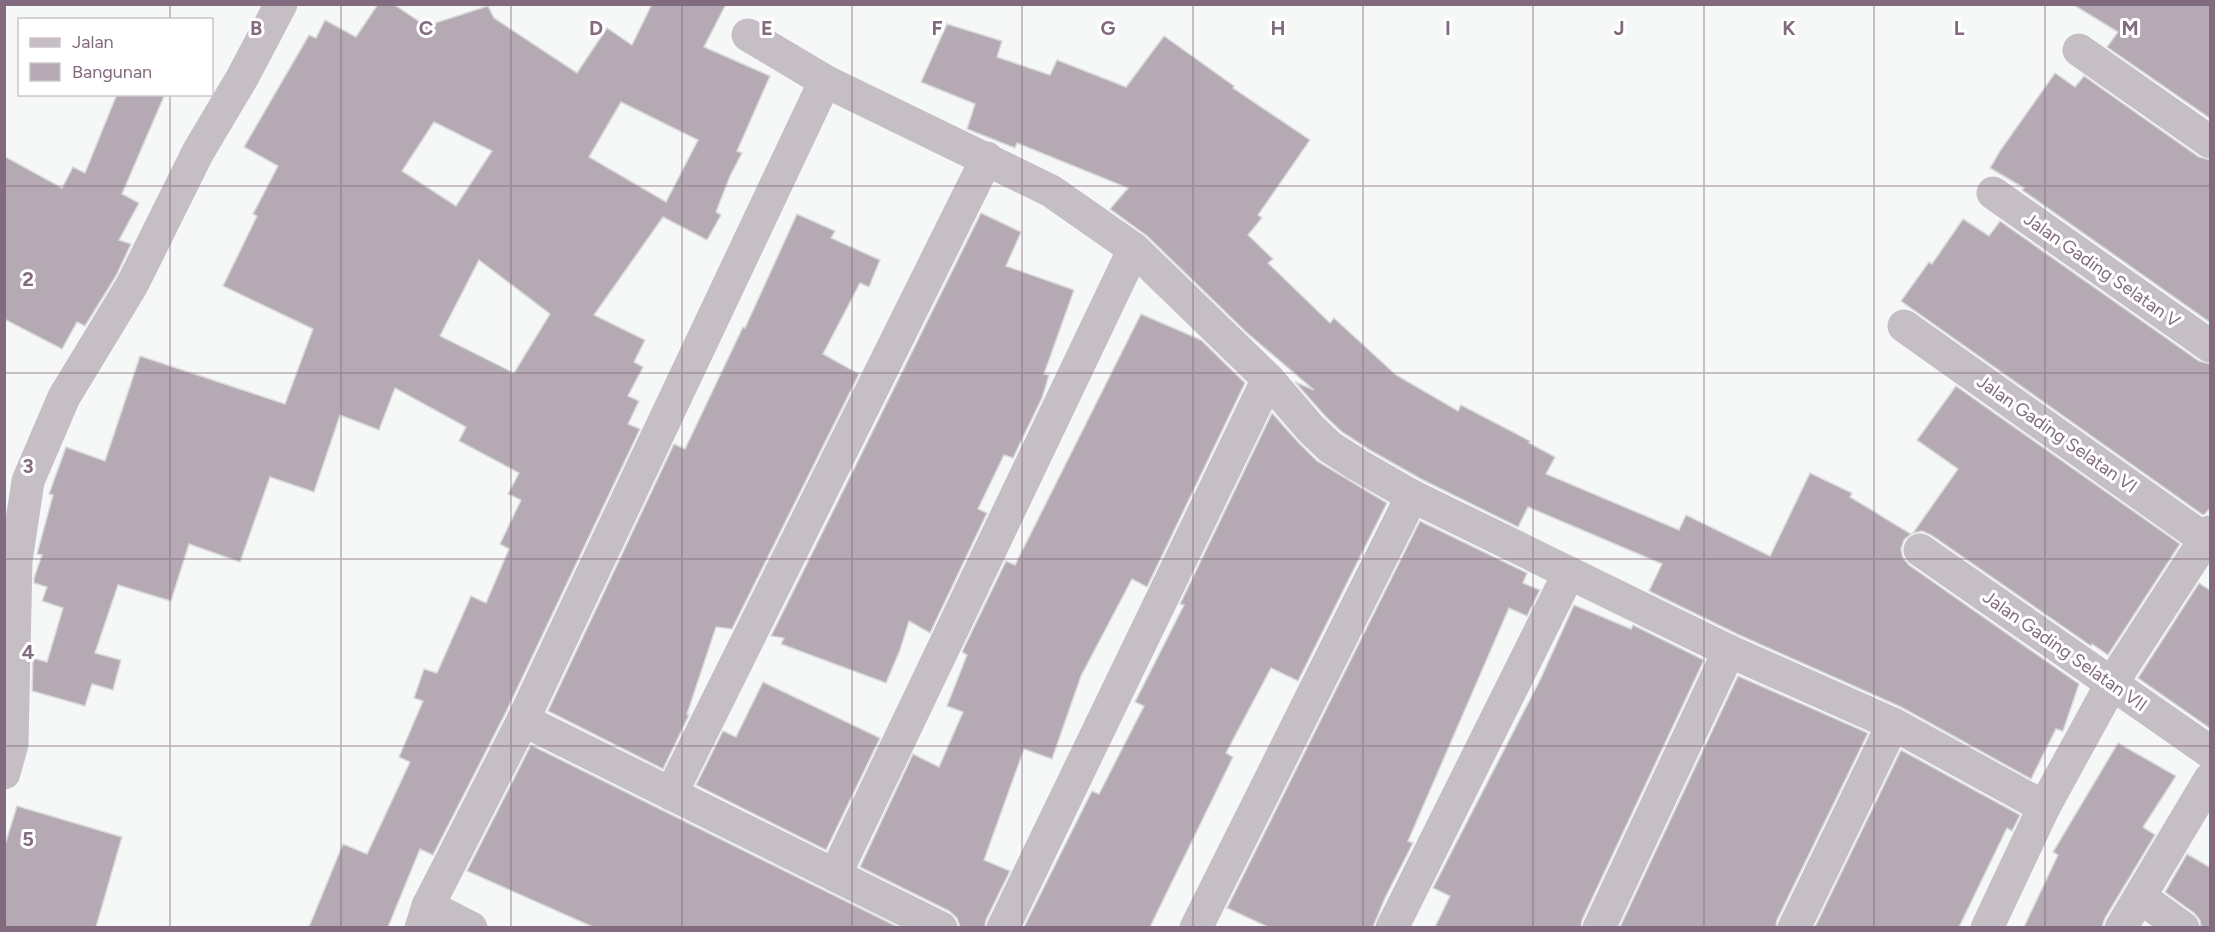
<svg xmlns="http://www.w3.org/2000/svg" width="2215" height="932" viewBox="0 0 2215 932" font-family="Figtree,sans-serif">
	<rect width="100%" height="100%" fill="#f6f8f8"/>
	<g fill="#b5aab4" stroke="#d8dad9" stroke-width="1.5" fill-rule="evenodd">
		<path d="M 378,4 L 393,4 L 426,26 L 488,6 L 494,18 L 577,73 L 607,28 L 632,45 L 652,4 L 726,4 L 704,47 L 770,76 L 737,151 L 742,153 L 730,176 L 716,212 L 721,215 L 707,240 L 663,217 L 594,315 L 645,340 L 634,362 L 643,367 L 628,396 L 639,401 L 628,424 L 640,429 L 506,712 L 433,855 L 420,849 L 388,927 L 309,927 L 343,844 L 367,854 L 410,762 L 399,757 L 423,701 L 414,698 L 424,669 L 437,673 L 471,596 L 486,603 L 509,549 L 500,544 L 521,500 L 508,494 L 519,473 L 459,441 L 466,427 L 395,388 L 379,430 L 340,415 L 314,492 L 270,477 L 240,562 L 189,544 L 171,601 L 118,585 L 95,653 L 121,660 L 113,690 L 92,684 L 85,706 L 32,691 L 33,658 L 47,662 L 63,608 L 42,601 L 47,587 L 34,583 L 34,578 L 42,555 L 37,554 L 53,495 L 49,494 L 66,447 L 105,461 L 140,356 L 285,404 L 313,329 L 223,286 L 257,216 L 253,214 L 278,166 L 244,147 L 309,35 L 316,38 L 325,20 L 356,37 ZM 621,102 L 698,140 L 666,202 L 589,157 ZM 434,122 L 492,151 L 456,206 L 402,171 ZM 479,260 L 550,314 L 514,373 L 440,336 Z"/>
		<path d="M 2072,4 L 2211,4 L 2211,119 L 2107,47 L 2118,32 Z"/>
		<path d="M 947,24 L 1002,41 L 997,57 L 1050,75 L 1057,60 L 1126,87 L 1164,36 L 1234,86 L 1233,88 L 1310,140 L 1258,215 L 1262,218 L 1248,235 L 1273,259 L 1268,263 L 1330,323 L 1334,318 L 1396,375 L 1458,411 L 1461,405 L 1530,441 L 1529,443 L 1555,457 L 1546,474 L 1679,530 L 1686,515 L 1770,556 L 1810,473 L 1852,493 L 1850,497 L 1911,534 L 1904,540 L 1901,549 L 1903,558 L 1909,565 L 2079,684 L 2063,731 L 2056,729 L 2031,779 L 1901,707 L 1737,634 L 1649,591 L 1662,564 L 1528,507 L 1518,527 L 1421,479 L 1368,449 L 1342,432 L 1325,416 L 1295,382 L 1314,390 L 1246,332 L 1147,236 L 1110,209 L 1128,188 L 1017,143 L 1015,148 L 967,129 L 975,104 L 921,82 Z"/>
		<path d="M 2055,73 L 2075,87 L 2084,76 L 2199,157 L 2211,160 L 2211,323 L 2022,190 L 2024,188 L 1990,168 L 2000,151 Z"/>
		<path d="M 117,94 L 165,94 L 122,194 L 139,203 L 119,240 L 131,244 L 116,276 L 85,326 L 77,322 L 62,349 L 4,319 L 4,156 L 62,188 L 73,167 L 85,173 Z"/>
		<path d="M 981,213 L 1021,232 L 1006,266 L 1074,290 L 1044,374 L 1049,375 L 1042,398 L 1013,458 L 1004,455 L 978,509 L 987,513 L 930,633 L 909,621 L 900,650 L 886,683 L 781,644 L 784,638 L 771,636 Z"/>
		<path d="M 797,214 L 835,231 L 831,238 L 880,260 L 869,287 L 860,283 L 823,354 L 859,374 L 732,629 L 716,627 L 687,714 L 689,715 L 663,769 L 548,711 L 674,444 L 685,449 L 743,327 L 745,328 Z"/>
		<path d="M 1963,219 L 1989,236 L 2000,221 L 2199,361 L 2211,364 L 2211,507 L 2205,514 L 2203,515 L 1901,301 L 1929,262 L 1932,264 Z"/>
		<path d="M 1141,314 L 1201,340 L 1245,383 L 1147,587 L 1132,579 L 1081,676 L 1052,759 L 1024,749 L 984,860 L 1010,871 L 986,920 L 985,927 L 960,927 L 957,918 L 949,911 L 860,867 L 913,754 L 939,767 L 963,712 L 947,706 L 967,655 L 962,652 L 1006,561 L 1015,565 Z"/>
		<path d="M 1956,386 L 2180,544 L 2108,655 L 2092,644 L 2091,646 L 1931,535 L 1922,531 L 1913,533 L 1958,469 L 1917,440 Z"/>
		<path d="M 1272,413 L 1297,441 L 1317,461 L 1387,503 L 1298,681 L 1271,668 L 1226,753 L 1233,757 L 1150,927 L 1024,927 L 1092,791 L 1099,794 L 1144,706 L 1135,702 L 1184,605 L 1180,604 Z"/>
		<path d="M 1420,521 L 1527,573 L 1523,583 L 1540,590 L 1527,616 L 1509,608 L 1408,841 L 1413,843 L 1385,898 L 1373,927 L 1268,927 L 1227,908 Z"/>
		<path d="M 2199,583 L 2211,591 L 2211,729 L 2138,678 Z"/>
		<path d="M 1574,605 L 1631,629 L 1633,625 L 1704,660 L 1582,920 L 1581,927 L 1435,927 L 1450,896 L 1433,888 L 1541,678 Z"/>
		<path d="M 1738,676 L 1868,733 L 1777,920 L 1776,927 L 1620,927 Z"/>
		<path d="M 763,682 L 880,738 L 826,850 L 696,785 L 723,731 L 736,737 Z"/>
		<path d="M 2118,743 L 2176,776 L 2143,827 L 2155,835 L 2105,918 L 2102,927 L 2024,927 L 2058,855 L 2053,852 Z"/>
		<path d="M 531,745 L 662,810 L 898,927 L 593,927 L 467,871 Z"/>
		<path d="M 1901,750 L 2020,815 L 2012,831 L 2007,828 L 1959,927 L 1815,927 Z"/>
		<path d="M 17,806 L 122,837 L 96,927 L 4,927 L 4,848 Z"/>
		<path d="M 2187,854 L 2211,868 L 2211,927 L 2201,927 L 2200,920 L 2194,913 L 2165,892 Z"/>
	</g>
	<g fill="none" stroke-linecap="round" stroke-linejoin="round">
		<g stroke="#c5bec4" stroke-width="33">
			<path d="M 748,35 L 825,81 L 1051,191 L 1134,249 L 835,875"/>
			<path d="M 2079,50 L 2210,142"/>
			<path d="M 1993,193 L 2210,346"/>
			<path d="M 1134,249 L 1268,379 L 1311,429 L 1330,447 L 1358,465 L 1412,496 L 1729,651 L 1893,724 L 2044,807"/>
			<path d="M 1904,326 L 2210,543"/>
			<path d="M 1920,550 L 2210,752"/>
			<path d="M 523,720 L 941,928"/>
			<path d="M 4,773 L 12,744 L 16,561 L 28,481 L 64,397 L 132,285 L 198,152 L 242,78 L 281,4"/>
			<path d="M 671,794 L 987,158"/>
			<path d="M 2140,897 L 2183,928"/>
			<path d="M 428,906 L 471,928"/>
			<path d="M 421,928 L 428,906 L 523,720 L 825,81"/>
			<path d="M 1003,928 L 1268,379"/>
			<path d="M 1196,928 L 1412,496"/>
			<path d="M 1392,928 L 1569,573"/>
			<path d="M 1599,928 L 1729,651"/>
			<path d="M 1794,928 L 1893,724"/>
			<path d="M 1987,928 L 2044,807 L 2112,683 L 2210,532"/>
			<path d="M 2121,928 L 2210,779"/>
		</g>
	</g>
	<path fill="none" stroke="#836b7f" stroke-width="1.5" stroke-opacity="0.55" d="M 170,4 L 170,20M 341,4 L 341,928M 511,4 L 511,928M 682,4 L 682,928M 852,4 L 852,928M 1022,4 L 1022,928M 1193,4 L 1193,928M 1363,4 L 1363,928M 1533,4 L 1533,928M 1704,4 L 1704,928M 1874,4 L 1874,928M 2045,4 L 2045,928M 170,94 L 170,928M 4,186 L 2210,186M 4,373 L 2210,373M 4,559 L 2210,559M 4,746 L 2210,746"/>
	<g text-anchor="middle" stroke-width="6" stroke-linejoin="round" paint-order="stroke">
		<g font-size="18" fill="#836b7f" stroke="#fff">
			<text transform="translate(2102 270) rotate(35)" y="6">Jalan Gading Selatan V</text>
			<text transform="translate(2057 434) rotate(35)" y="6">Jalan Gading Selatan VI</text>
			<text transform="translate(2065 651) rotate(35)" y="6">Jalan Gading Selatan VII</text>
		</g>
	</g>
	<g font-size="20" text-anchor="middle" font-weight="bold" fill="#836b7f" stroke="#fff" stroke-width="6" stroke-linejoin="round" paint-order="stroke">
		<text x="256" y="35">B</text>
		<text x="426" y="35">C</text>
		<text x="596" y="35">D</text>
		<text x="767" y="35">E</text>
		<text x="937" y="35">F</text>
		<text x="1108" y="35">G</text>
		<text x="1278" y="35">H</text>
		<text x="1448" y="35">I</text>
		<text x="1619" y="35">J</text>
		<text x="1789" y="35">K</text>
		<text x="1959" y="35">L</text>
		<text x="2130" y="35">M</text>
		<text x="28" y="286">2</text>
		<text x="28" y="473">3</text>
		<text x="28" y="659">4</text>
		<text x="28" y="846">5</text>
	</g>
	<rect width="2215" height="932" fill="none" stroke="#836b7f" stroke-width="12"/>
	<rect x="18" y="18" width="195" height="78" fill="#ffffff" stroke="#cdc4cc" stroke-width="1.5"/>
	<rect x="30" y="38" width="30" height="9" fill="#c5bec4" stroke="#cdc4cc" stroke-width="1.5"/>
	<text x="72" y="48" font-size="18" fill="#836b7f">Jalan</text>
	<rect x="30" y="63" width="30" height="18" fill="#b5aab4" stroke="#cdc4cc" stroke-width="1.5"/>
	<text x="72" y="78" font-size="18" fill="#836b7f">Bangunan</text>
</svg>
